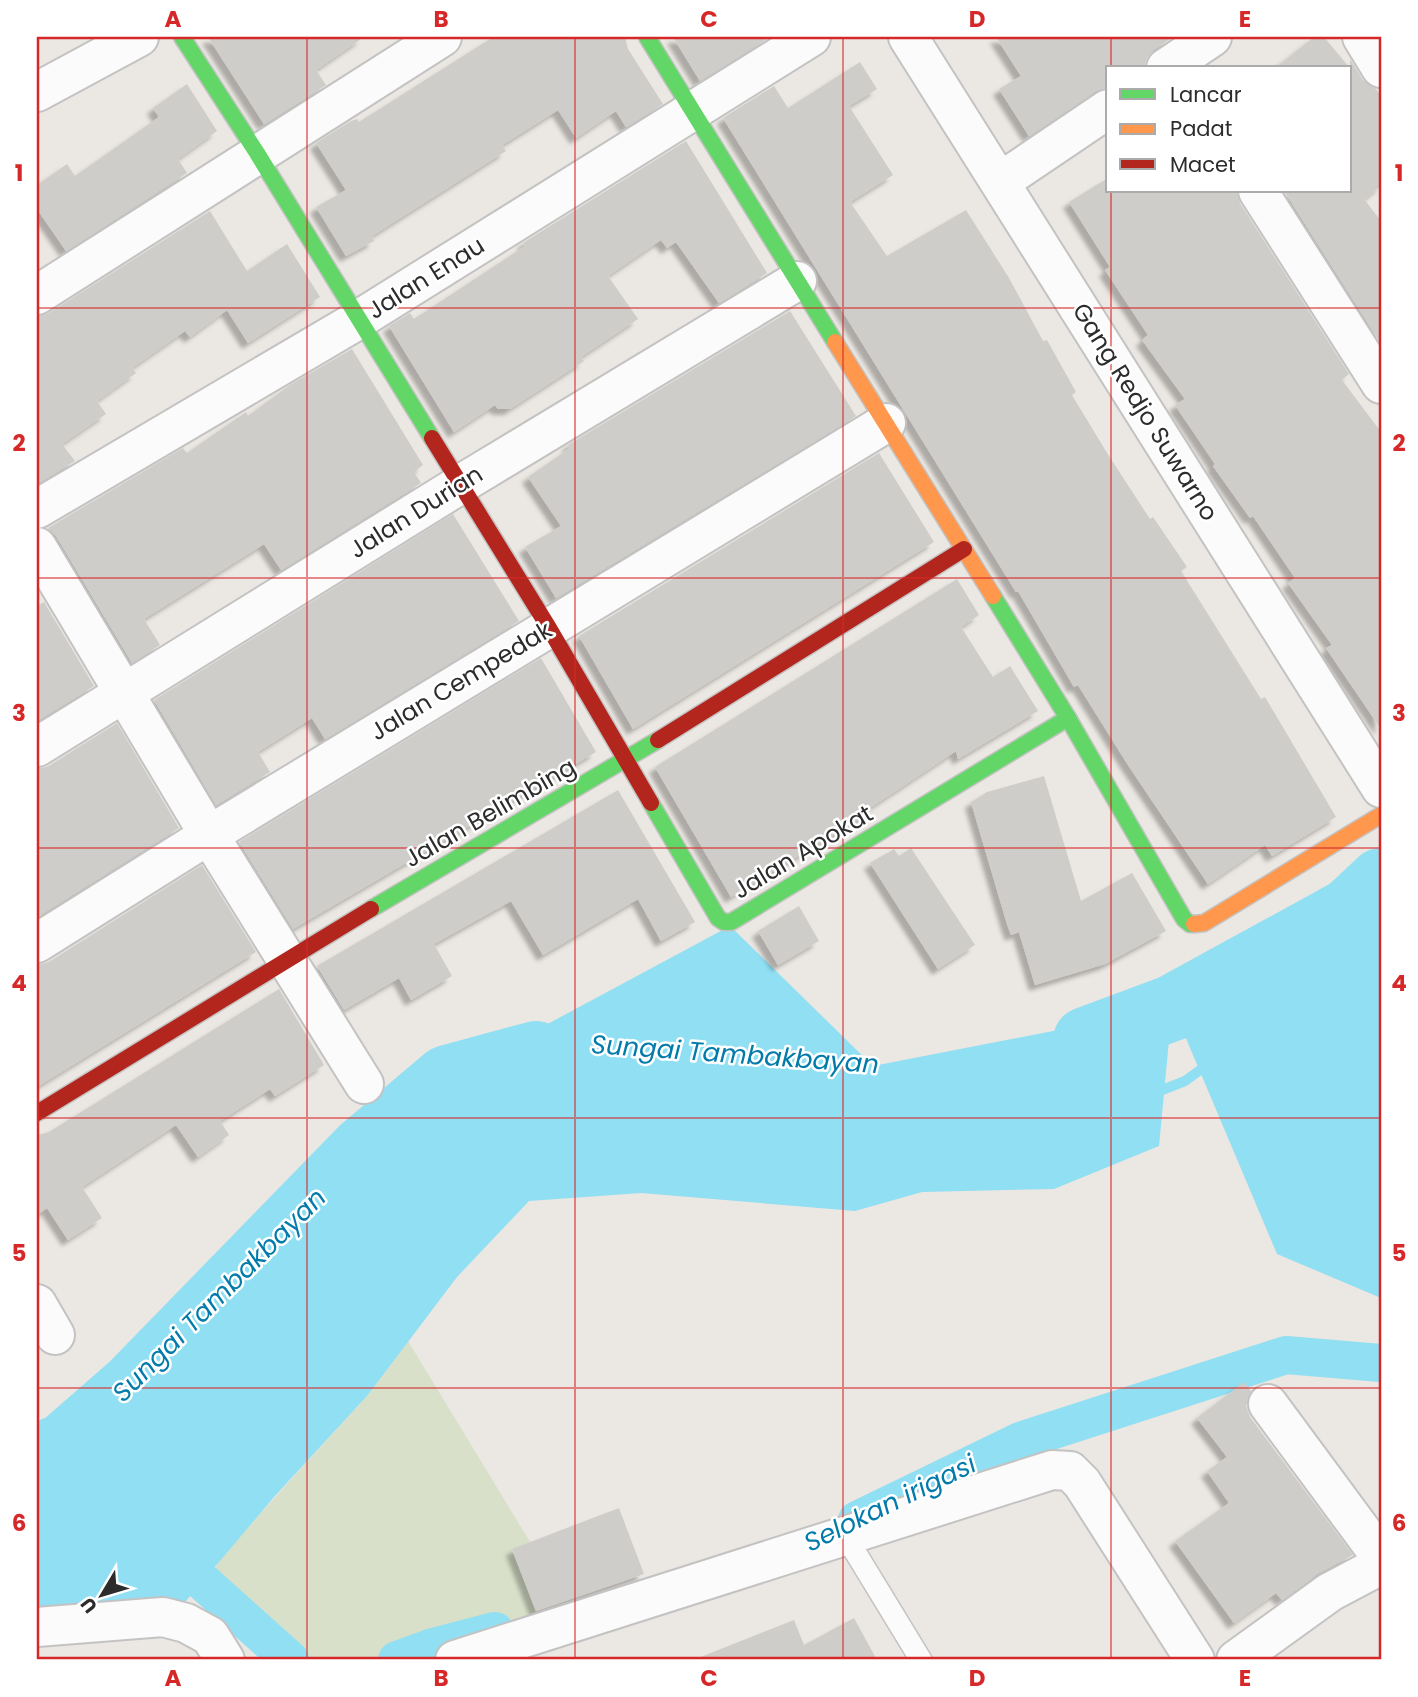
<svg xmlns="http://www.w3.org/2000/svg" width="1418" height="1697" viewBox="0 0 1418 1697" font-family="Poppins,sans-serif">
	<defs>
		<filter id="shadow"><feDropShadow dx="-6" dy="6" stdDeviation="2" flood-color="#0004"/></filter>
	</defs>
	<rect width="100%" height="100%" fill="#ebe7e2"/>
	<path fill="#d8e0c9" d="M 408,1341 L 530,1542 L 512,1550 L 537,1615 L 455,1660 L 305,1660 L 215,1569 L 221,1557 L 367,1396 Z"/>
	<g fill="#90dff2">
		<path d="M 1381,880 L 1381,1298 L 1277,1254 L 1185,1036 Z"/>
		<path d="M 730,926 L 873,1066 L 1172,1008 L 1159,1146 L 1054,1189 L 922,1192 L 855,1211 L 641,1193 L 529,1201 L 457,1277 L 367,1396 L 274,1497 L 175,1614 L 37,1622 L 37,1421 L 133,1385 L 362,1150 L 447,1078 Z"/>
	</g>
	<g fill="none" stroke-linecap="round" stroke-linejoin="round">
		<path stroke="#90dff2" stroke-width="10" d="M 1152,1094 L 1185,1081 L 1211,1062"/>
		<g stroke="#90dff2" stroke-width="38">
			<path d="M 857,1520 L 1020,1441 L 1286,1355 L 1381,1363"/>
			<path d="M 158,1557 L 184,1565 L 290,1660"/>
			<path d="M 397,1660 L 430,1648 L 495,1631"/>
		</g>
		<g stroke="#90dff2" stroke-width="66">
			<path d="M 1086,1040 L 1172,1008 L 1349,911 L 1381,881"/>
			<path d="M 37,1469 L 133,1385 L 362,1150 L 447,1078 L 536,1054"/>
		</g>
	</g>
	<g fill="#cfcdc9" filter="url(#shadow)">
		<path d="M 208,37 L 364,37 L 316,70 L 326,85 L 264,124 Z"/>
		<path d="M 493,37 L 625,37 L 628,49 L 663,104 L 626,127 L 616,111 L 576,138 L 558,110 L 502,145 L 506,151 L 372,236 L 374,241 L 346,256 L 316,207 L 346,190 L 316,143 L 351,121 L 357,119 L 359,122 Z"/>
		<path d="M 673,37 L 770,37 L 700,81 Z"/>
		<path d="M 996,37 L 1173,37 L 1153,50 L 1147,58 L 1144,68 L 1108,68 L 1108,87 L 1096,91 L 1029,136 L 999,89 L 1021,76 Z"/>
		<path d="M 1314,37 L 1324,37 L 1350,68 L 1275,68 Z"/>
		<path d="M 1350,59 L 1363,80 L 1376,89 L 1381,96 L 1381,186 L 1364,199 L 1381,221 L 1381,344 L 1284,191 L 1350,191 Z"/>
		<path d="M 860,62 L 877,89 L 849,106 L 893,175 L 850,202 L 887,256 L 966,210 L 1009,278 L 1043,341 L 1047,340 L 1076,392 L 1072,395 L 1107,453 L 1150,519 L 1153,517 L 1187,567 L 1181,571 L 1261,699 L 1265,697 L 1336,817 L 1272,856 L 1265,845 L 1208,884 L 1128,765 L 1078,685 L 1074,687 L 1018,591 L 1016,592 L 723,118 L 774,86 L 788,108 Z"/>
		<path d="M 187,84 L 217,131 L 178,159 L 187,173 L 66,251 L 37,209 L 37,185 L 67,164 L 75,176 L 159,117 L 153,108 Z"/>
		<path d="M 686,141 L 767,273 L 719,303 L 676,242 L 667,248 L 661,240 L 608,276 L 638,319 L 581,357 L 584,361 L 510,409 L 498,409 L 495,405 L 454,432 L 389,326 L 410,313 L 414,319 L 525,246 L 523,243 Z"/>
		<path d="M 1108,178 L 1108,191 L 1236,191 L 1240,203 L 1349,374 L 1342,380 L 1381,432 L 1381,729 L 1326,648 L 1332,645 L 1288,583 L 1295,578 L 1253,516 L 1250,518 L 1213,466 L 1215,464 L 1175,405 L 1185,399 L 1142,340 L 1148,335 L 1105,270 L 1110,267 L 1069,202 Z"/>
		<path d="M 210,211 L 247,271 L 287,244 L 320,297 L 248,343 L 227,310 L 190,337 L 185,331 L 132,368 L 136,373 L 97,401 L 106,414 L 62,444 L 75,461 L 37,484 L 37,317 L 49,313 Z"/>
		<path d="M 790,311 L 856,416 L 556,598 L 525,547 L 561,526 L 528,477 L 570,448 L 568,445 Z"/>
		<path d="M 352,349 L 423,465 L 414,472 L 421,483 L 281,570 L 264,544 L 144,619 L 160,645 L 132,663 L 56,536 L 48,528 L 183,448 L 187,453 L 246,412 L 248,416 L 290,385 Z"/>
		<path d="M 879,453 L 934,542 L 633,729 L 579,636 Z"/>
		<path d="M 453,514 L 519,621 L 325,739 L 312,718 L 258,752 L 270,772 L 216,805 L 154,700 Z"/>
		<path d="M 957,579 L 979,615 L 961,627 L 993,677 L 1010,666 L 1038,711 L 958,759 L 956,751 L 867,810 L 869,813 L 731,897 L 655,767 Z"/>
		<path d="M 44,602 L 94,686 L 37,721 L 37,606 Z"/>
		<path d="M 541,658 L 596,752 L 293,929 L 239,842 Z"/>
		<path d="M 117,723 L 179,828 L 37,917 L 37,769 L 49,766 Z"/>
		<path d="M 1044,776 L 1081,901 L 1132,873 L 1166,931 L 1105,964 L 1035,985 L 1019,932 L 1011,935 L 1007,924 L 971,802 L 987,792 Z"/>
		<path d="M 618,790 L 695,922 L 661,941 L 638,899 L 543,955 L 511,901 L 434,944 L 452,976 L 411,1000 L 399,978 L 344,1010 L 317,966 Z"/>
		<path d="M 911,848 L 975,945 L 938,969 L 870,863 L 894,849 L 899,856 Z"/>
		<path d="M 202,865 L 256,952 L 37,1087 L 37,965 L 49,962 Z"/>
		<path d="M 799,906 L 819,941 L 778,965 L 758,931 Z"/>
		<path d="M 279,989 L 324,1065 L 275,1096 L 270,1089 L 220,1121 L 229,1135 L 198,1157 L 176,1125 L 82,1187 L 102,1218 L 68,1240 L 47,1208 L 37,1215 L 37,1135 L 49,1132 Z"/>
		<path d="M 1244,1382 L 1251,1391 L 1246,1406 L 1250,1417 L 1353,1555 L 1317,1574 L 1282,1600 L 1276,1593 L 1234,1623 L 1175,1541 L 1229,1503 L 1207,1471 L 1227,1457 L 1197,1418 Z"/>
		<path d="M 619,1508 L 644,1574 L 536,1611 L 512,1549 Z"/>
		<path d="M 854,1618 L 877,1660 L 698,1660 L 698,1658 L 794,1620 L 804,1645 Z"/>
	</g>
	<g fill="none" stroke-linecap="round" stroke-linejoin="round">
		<g stroke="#c4c3c3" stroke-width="24">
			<path id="lane" d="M 846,1537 L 921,1660"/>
		</g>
		<g stroke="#c4c3c3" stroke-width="42">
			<g id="street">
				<path d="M 908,37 L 1381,788"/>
				<path d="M 1362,37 L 1381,68"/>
				<path d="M 1166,68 L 1212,37"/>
				<path d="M 37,92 L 139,37"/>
				<path d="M 1000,182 L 1108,109"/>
				<path d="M 1258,191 L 1381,384"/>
				<path d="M 37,295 L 442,37"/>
				<path d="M 37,509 L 358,320 L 811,37"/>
				<path d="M 37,547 L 209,835 L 364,1084"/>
				<path d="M 37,747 L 461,484 L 797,281"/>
				<path d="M 37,943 L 209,835 L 886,423"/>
				<path d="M 37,1304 L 55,1335"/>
				<path d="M 1268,1404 L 1381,1557"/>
				<path d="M 37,1627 L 163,1617 L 186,1623 L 210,1636 L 225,1660"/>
				<path d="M 455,1660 L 1052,1470 L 1070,1471 L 1082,1483 L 1195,1660"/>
				<path d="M 1236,1660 L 1330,1592 L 1381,1565"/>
			</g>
		</g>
		<g stroke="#c4c3c3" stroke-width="19">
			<g id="fast">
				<path d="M 182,37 L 257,153 L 432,438"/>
				<path d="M 647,37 L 835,342"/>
				<path d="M 993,596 L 1068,718 L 1184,919 L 1190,924 L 1194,924"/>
				<path d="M 651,803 L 718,918 L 724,922 L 731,922 L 1068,718"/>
				<path d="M 371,909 L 658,740"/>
			</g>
		</g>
		<g stroke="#c4c3c3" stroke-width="19">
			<g id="slow">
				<path d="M 835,342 L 993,596"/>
				<path d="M 1194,924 L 1204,923 L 1381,815"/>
			</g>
		</g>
		<g stroke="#c4c3c3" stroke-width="19">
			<g id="jam">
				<path d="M 432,438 L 549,628 L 651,803"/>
				<path d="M 658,740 L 964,549"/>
				<path d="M 37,1113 L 371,909"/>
			</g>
		</g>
		<use href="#lane" stroke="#fcfbfb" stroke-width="21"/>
		<use href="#street" stroke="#fcfbfb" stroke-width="38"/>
		<use href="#fast" stroke="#63d668" stroke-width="16"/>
		<use href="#slow" stroke="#ff974d" stroke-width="16"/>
		<use href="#jam" stroke="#b3261e" stroke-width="16"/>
	</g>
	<path fill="none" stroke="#d62828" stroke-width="2" stroke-opacity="0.55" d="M 307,37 L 307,1660M 575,37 L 575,1660M 843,37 L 843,1660M 1111,37 L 1111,68M 1111,191 L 1111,1660M 37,308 L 1381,308M 37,578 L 1381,578M 37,848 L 1381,848M 37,1118 L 1381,1118M 37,1388 L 1381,1388"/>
	<g text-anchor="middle" stroke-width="5" stroke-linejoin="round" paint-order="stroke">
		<g font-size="24" fill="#2c2c2c" stroke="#fff">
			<text transform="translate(426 278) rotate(-32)" y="8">Jalan Enau</text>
			<text transform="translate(1145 412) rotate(58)" y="8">Gang Redjo Suwarno</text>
			<text transform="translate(416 512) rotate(-32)" y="8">Jalan Durian</text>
			<text transform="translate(461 681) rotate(-31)" y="8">Jalan Cempedak</text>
			<text transform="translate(490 813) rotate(-30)" y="8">Jalan Belimbing</text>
			<text transform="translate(803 852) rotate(-31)" y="8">Jalan Apokat</text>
		</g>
		<g font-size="26" font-style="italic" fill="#027bab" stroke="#fff">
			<text transform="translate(735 1054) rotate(4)" y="9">Sungai Tambakbayan</text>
			<text transform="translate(219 1295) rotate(-45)" y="9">Sungai Tambakbayan</text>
			<text transform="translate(890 1503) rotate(-26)" y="9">Selokan irigasi</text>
		</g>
	</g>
	<rect width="1418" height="1697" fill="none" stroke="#ffffff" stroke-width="77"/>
	<rect x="1106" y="66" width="245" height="126" fill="#ffffff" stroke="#ababab" stroke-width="2"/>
	<rect x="1120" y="89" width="35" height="10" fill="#63d668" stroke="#ababab" stroke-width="2"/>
	<text x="1170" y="102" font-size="21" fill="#2c2c2c">Lancar</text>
	<rect x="1120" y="124" width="35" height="10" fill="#ff974d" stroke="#ababab" stroke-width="2"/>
	<text x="1170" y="136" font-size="21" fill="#2c2c2c">Padat</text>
	<rect x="1120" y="159" width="35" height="10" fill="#b3261e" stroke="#ababab" stroke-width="2"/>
	<text x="1170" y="172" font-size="21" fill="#2c2c2c">Macet</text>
	<g transform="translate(102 1595) rotate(232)" stroke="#ffffff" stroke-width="5" paint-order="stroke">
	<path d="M0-5L12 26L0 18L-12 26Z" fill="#2c2c2c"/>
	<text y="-10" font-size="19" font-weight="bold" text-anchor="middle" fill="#2c2c2c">U</text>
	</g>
	<rect x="38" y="38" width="1342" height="1620" fill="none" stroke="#d62828" stroke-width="2.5"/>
	<g font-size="23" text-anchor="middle" font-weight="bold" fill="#d62828">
		<text x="173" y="27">A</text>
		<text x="441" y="27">B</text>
		<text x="709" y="27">C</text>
		<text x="977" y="27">D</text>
		<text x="1245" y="27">E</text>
		<text x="19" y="181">1</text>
		<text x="1399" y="181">1</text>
		<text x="19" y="451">2</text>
		<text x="1399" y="451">2</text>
		<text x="19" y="721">3</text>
		<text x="1399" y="721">3</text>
		<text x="19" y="991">4</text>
		<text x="1399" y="991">4</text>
		<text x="19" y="1261">5</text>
		<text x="1399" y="1261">5</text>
		<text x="19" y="1531">6</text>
		<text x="1399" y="1531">6</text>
		<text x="173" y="1686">A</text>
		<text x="441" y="1686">B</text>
		<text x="709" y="1686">C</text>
		<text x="977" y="1686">D</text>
		<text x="1245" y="1686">E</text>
	</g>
</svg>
